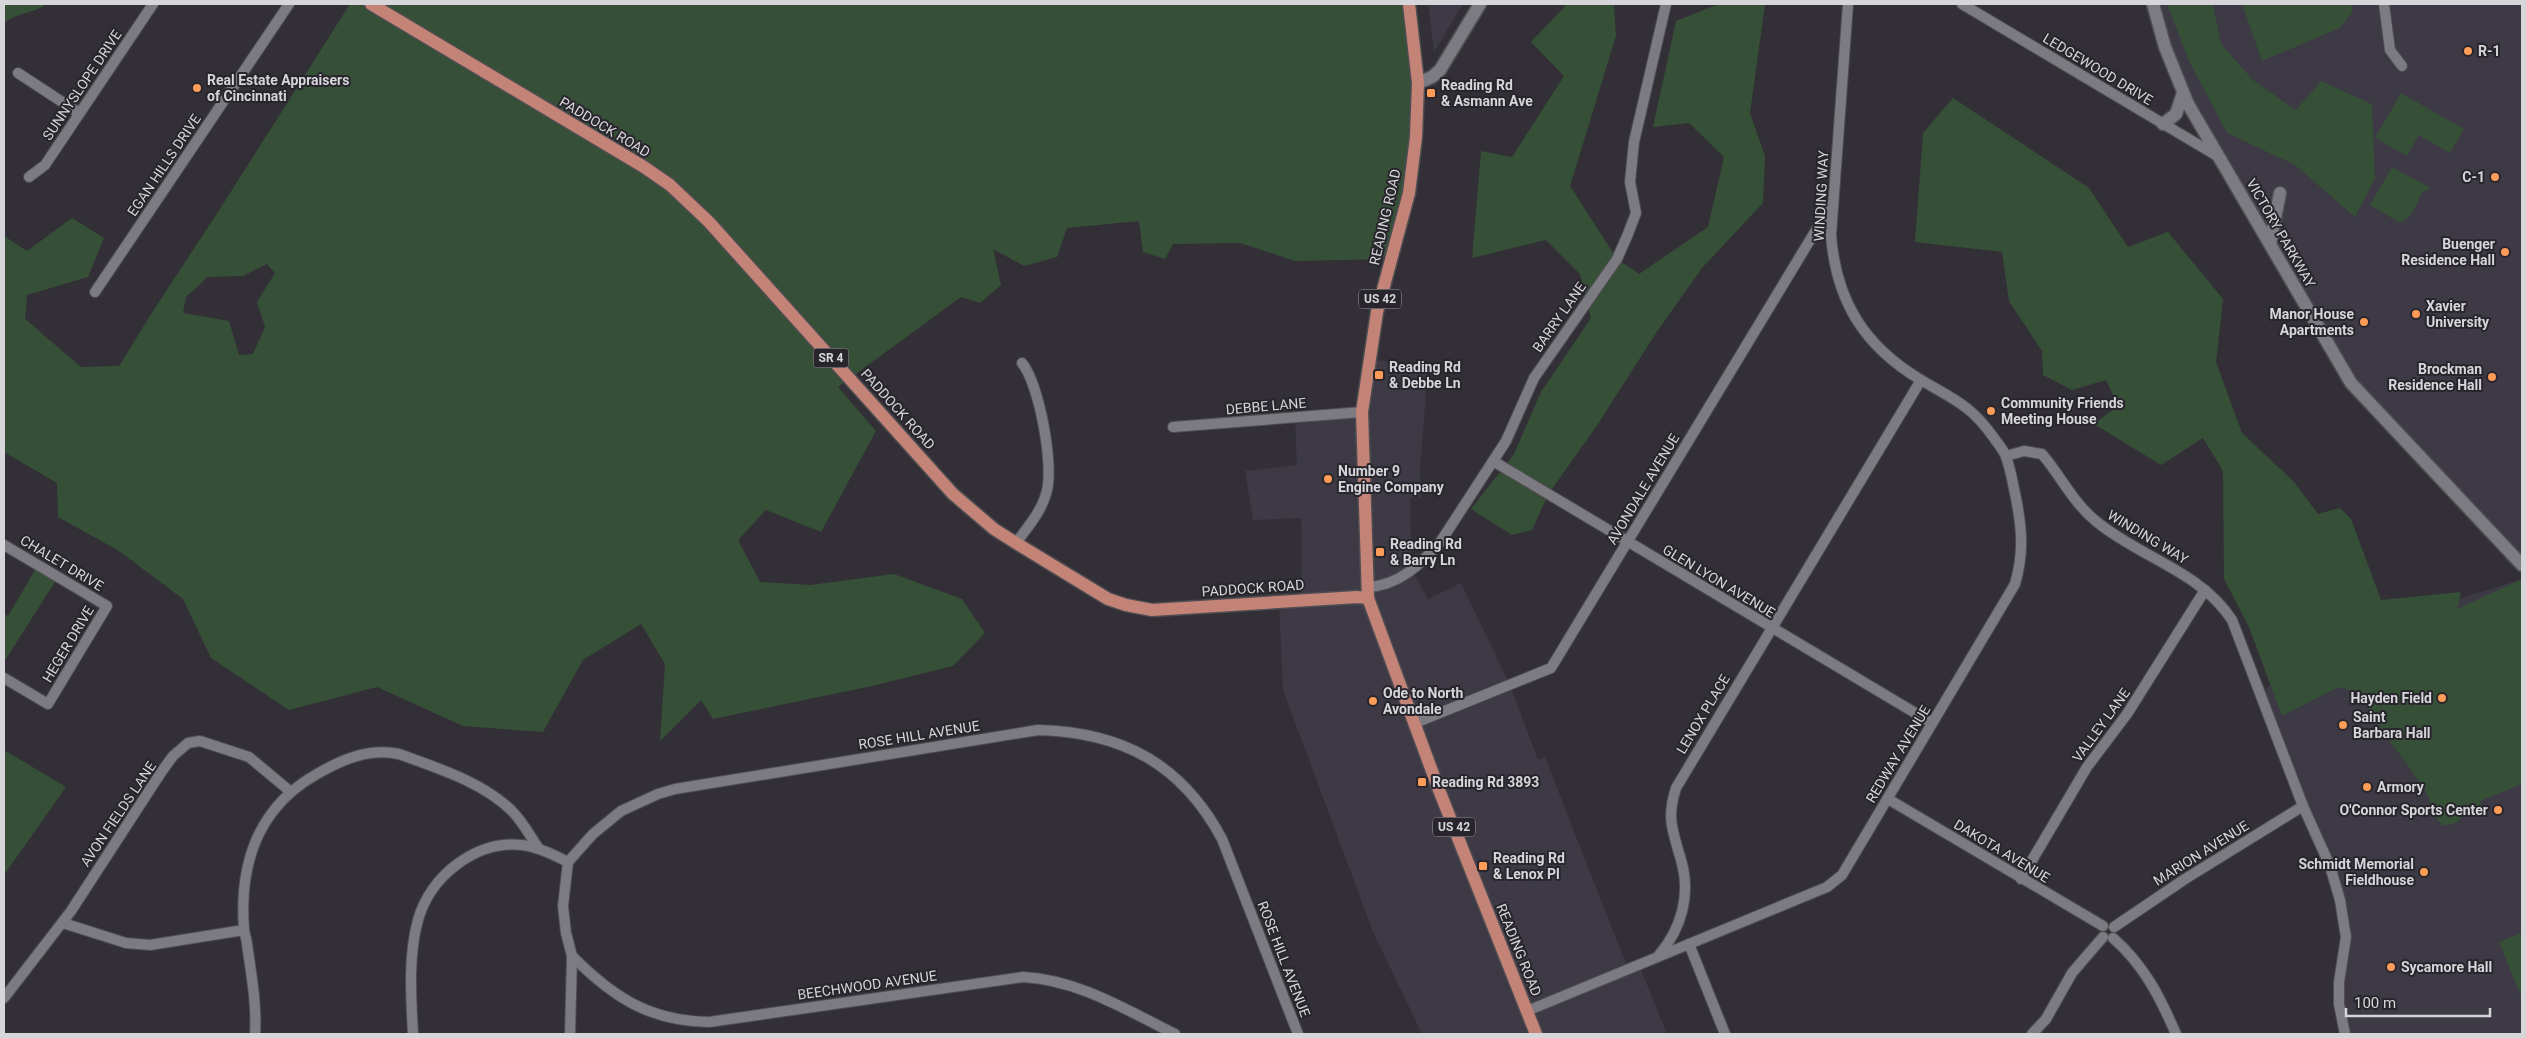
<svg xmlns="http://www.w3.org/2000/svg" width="2526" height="1038" viewBox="0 0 2526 1038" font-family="Roboto,sans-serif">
	<rect width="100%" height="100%" fill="#323036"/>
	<g fill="#3d3945">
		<path d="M 1428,4 L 1463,4 L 1434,52 Z"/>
		<path d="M 2153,4 L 2522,4 L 2522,565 L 2372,408 L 2203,132 Z"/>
		<path d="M 1369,359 L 1428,367 L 1420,470 L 1421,497 L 1410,498 L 1412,570 L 1428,599 L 1461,583 L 1510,685 L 1538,760 L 1545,757 L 1628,969 L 1639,965 L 1667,1034 L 1422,1034 L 1373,932 L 1283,690 L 1279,602 L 1302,600 L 1301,518 L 1253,520 L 1245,471 L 1297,465 L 1295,417 L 1362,412 Z"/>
		<path d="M 2522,579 L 2522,1034 L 2345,1034 L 2342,1022 L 2345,921 L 2260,691 L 2409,615 Z"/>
	</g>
	<g fill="#364f37" fill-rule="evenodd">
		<path d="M 4,4 L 47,4 C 33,14 18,12 4,23 Z"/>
		<path d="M 350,4 L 1409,4 L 1418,114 L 1393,259 L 1295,261 L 1240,243 L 1173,244 L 1165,259 L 1143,252 L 1139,221 L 1067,228 L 1057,257 L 1024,266 L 993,249 L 1001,285 L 980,303 L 961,297 L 838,387 L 876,431 L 821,532 L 766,510 L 738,540 L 760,582 L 810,585 L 894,574 L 962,599 L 985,633 L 953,666 L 872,686 L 713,719 L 701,700 L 660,741 L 665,664 L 641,624 L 583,660 L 543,732 L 463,726 L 377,687 L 289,710 L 211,658 L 183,599 L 119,551 L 58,517 L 57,483 L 4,452 L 4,236 L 27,251 L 72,218 L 104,238 L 88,277 L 27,295 L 25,319 L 81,367 L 119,366 L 153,311 L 216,215 ZM 267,264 L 275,273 L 257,302 L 265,327 L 253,354 L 239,355 L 229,321 L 183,313 L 186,297 L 208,277 L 243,276 Z"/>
		<path d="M 1567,4 L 1614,4 L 1616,36 L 1570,186 L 1617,259 L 1639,274 L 1708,227 L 1724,157 L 1689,123 L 1653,127 L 1676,21 L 1719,4 L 1765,4 L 1750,113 L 1765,156 L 1763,203 L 1702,268 L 1656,333 L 1598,424 L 1549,493 L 1532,530 L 1512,535 L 1471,509 L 1514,454 L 1541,392 L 1591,318 L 1580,274 L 1546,240 L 1472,258 L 1481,151 L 1512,157 L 1564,76 L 1531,42 Z"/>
		<path d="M 2167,4 L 2213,4 L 2221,44 L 2253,80 L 2296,110 L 2321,81 L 2372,104 L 2375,179 L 2355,217 L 2295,165 L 2227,133 L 2189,61 Z"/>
		<path d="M 2242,4 L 2352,4 L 2352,13 L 2340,28 L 2262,61 Z"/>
		<path d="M 2401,93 L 2464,129 L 2450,153 L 2419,135 L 2407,156 L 2375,138 Z"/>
		<path d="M 1953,98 L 2089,188 L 2128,247 L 2168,232 L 2223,299 L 2216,362 L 2242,433 L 2294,482 L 2318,514 L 2340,508 L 2351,519 L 2381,600 L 2461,592 L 2457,609 L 2520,580 L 2522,582 L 2522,784 L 2480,801 L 2482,807 L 2466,813 L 2456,823 L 2444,826 C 2433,819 2431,800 2424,789 C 2403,757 2377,727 2359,693 L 2339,687 L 2282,716 L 2249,627 L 2224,579 L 2223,471 L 2203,438 L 2161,465 L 2094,424 L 2118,406 L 2106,380 L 2072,390 L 2043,375 L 2042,351 L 2009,301 L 2002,252 L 1915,242 L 1923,133 Z"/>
		<path d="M 2392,167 L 2431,188 L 2422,192 C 2414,208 2417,213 2400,223 L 2370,205 Z"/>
		<path d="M 38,565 L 58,577 L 4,662 L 4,614 L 8,616 Z"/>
		<path d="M 4,750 L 66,787 L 4,875 Z"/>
		<path d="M 2522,933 L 2522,999 L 2499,942 Z"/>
	</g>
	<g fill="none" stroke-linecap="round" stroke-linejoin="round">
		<g stroke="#4f4d52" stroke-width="12">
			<g id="street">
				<path d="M 1962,4 L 2219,157"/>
				<path d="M 2384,4 L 2390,50 L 2402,66"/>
				<path d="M 18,73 L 79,113"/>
				<path d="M 29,177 L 45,165 L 153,4"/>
				<path d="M 95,292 L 289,4"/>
				<path d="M 1173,427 L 1362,412"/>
				<path d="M 2006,456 L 2024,451 L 2042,454 C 2061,476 2073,503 2097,522 C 2141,558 2200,571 2232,620 L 2303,806 L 2330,866 L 2340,900 L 2346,937 L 2339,982 L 2339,1004 L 2345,1034"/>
				<path d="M 1493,461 L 1932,723"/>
				<path d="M 1016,543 C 1027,528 1041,512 1046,494 C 1055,468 1039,383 1022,363"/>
				<path d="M 4,545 L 107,606 L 48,704 L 4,678"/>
				<path d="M 1367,587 C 1399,586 1421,564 1441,541 L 1506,441 L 1534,378 L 1617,259 L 1628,234 L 1636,213 L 1630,182 L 1634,142 L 1666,4"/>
				<path d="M 1415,723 L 1551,668 L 1833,202"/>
				<path d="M 1888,799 L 2103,926"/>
				<path d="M 2021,879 L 2087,767 L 2127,714 L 2205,590"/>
				<path d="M 63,923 L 126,943 L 150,945 L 244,930"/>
				<path d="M 2114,927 L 2185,879 L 2303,806"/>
				<path d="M 2113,938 C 2144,965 2160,997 2176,1034"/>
				<path d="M 1689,944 L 1725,1034"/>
				<path d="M 1659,955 C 1682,928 1691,894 1681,860 C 1673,831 1666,819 1676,788 L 1921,380"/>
				<path d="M 572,956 C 613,997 649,1021 709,1022 L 1023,977 C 1079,980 1126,1010 1175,1034"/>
				<path d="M 4,998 L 71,911 L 162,771 L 173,756 L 188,743 L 200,741 L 249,757 L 291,792"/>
				<path d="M 1527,1011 L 1827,887 L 1842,875 L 2015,584 C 2024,553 2022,529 2016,498 C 2013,485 2011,470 2006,457 C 2004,450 1998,444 1994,438 C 1971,405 1953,399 1921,380 C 1864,346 1836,301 1831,235 L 1848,4"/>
				<path d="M 255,1034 C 257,1004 251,973 247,944 C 247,939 244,934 244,929 C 239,864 258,807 317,774 C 343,759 369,748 399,754 C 437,768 483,782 512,811 C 523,822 530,836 539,849"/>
				<path d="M 413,1034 C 411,997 408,956 418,920 C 430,876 476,840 522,845 C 538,847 554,855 568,862"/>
				<path d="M 570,1034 L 572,956 L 566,933 L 563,906 L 568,862 L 593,834 L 621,811 L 658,794 L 675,789 L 1038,730 C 1122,732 1182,764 1222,839 L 1298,1034"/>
				<path d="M 2032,1034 L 2046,1019 L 2072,973 L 2103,937"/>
			</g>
		</g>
		<g stroke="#4f4d52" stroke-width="15">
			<g id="secondary">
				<path d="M 2153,4 L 2165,47 L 2188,104 L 2351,383 L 2522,565"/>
				<path d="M 1418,83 L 1432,77 L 1440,70 L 1480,4"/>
				<path d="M 2163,124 L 2176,114 L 2183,93"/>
				<path d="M 2270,244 L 2280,193"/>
			</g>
		</g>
		<g stroke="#4f4d52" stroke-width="15">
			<g id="primary">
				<path d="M 371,4 L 644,167 L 670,185 L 709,222 L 953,494 L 994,529 L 1016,543 L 1108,599 L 1126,605 L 1152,610 L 1357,597 L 1368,598"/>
				<path d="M 1409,4 L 1418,83 L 1416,137 L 1409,193 L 1377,312 L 1362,412 L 1368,598 L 1439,790 L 1536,1034"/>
			</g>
		</g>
		<use href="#street" stroke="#7d7b82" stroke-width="10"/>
		<use href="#secondary" stroke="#7d7b82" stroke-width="12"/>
		<use href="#primary" stroke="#c38377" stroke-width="12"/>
	</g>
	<g fill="#fe9c58" stroke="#28262c" stroke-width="2">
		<circle cx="2468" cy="51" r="5"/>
		<circle cx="197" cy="88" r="5"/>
		<rect x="1426" y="88" width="10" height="10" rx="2.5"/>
		<circle cx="2495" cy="177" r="5"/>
		<circle cx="2505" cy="252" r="5"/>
		<circle cx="2416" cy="314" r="5"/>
		<circle cx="2364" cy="322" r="5"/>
		<rect x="1374" y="370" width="10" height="10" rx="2.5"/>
		<circle cx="2492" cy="377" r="5"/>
		<circle cx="1991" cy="411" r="5"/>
		<circle cx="1328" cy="479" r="5"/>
		<rect x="1375" y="547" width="10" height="10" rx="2.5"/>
		<circle cx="2442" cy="698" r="5"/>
		<circle cx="1373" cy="701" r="5"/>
		<circle cx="2343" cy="725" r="5"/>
		<rect x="1417" y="777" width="10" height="10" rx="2.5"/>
		<circle cx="2367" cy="787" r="5"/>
		<circle cx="2498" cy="810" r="5"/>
		<rect x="1478" y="861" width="10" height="10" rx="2.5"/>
		<circle cx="2424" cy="872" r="5"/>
		<circle cx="2391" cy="967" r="5"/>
	</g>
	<g text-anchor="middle" stroke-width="4" stroke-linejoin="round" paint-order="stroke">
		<g fill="#28262c" stroke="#a2a0a5" stroke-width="1">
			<rect x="1359" y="289.5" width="42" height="19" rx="4"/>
			<rect x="813.5" y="348.5" width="35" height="19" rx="4"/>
			<rect x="1433" y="817.5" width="42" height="19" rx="4"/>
		</g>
		<g font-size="12" font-weight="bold" fill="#d6d5d9">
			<text x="1380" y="303">US 42</text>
			<text x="831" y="362">SR 4</text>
			<text x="1454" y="831">US 42</text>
		</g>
		<g font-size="14" font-weight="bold" fill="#d6d5d9" stroke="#28262c" text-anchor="start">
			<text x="2478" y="56">R-1</text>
			<text x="207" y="85">Real Estate Appraisers<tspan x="207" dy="16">of Cincinnati</tspan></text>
			<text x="1441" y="90">Reading Rd<tspan x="1441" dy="16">&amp; Asmann Ave</tspan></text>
			<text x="2485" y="182" text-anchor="end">C-1</text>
			<text x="2495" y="249" text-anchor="end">Buenger<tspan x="2495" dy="16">Residence Hall</tspan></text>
			<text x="2426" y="311">Xavier<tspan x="2426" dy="16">University</tspan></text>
			<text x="2354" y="319" text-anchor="end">Manor House<tspan x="2354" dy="16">Apartments</tspan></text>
			<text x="1389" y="372">Reading Rd<tspan x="1389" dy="16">&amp; Debbe Ln</tspan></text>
			<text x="2482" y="374" text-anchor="end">Brockman<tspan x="2482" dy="16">Residence Hall</tspan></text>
			<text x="2001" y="408">Community Friends<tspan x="2001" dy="16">Meeting House</tspan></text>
			<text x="1338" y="476">Number 9<tspan x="1338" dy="16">Engine Company</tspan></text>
			<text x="1390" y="549">Reading Rd<tspan x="1390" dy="16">&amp; Barry Ln</tspan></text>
			<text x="1383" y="698">Ode to North<tspan x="1383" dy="16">Avondale</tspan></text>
			<text x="2432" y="703" text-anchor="end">Hayden Field</text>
			<text x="2353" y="722">Saint<tspan x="2353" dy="16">Barbara Hall</tspan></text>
			<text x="1432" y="787">Reading Rd 3893</text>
			<text x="2377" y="792">Armory</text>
			<text x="2488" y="815" text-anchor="end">O'Connor Sports Center</text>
			<text x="1493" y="863">Reading Rd<tspan x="1493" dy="16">&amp; Lenox Pl</tspan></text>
			<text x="2414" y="869" text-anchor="end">Schmidt Memorial<tspan x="2414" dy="16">Fieldhouse</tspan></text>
			<text x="2401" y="972">Sycamore Hall</text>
		</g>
		<g font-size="14" fill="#d6d5d9" stroke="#28262c">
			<text transform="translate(2098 69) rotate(31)" y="5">LEDGEWOOD DRIVE</text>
			<text transform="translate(82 85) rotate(-56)" y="5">SUNNYSLOPE DRIVE</text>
			<text transform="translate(605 127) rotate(31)" y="5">PADDOCK ROAD</text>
			<text transform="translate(164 165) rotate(-56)" y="5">EGAN HILLS DRIVE</text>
			<text transform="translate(1821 196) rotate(-87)" y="5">WINDING WAY</text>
			<text transform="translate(1385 217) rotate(-77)" y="5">READING ROAD</text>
			<text transform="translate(2281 233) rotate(60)" y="5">VICTORY PARKWAY</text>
			<text transform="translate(1559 317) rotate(-55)" y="5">BARRY LANE</text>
			<text transform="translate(1266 406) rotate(-5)" y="5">DEBBE LANE</text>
			<text transform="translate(898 409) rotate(48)" y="5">PADDOCK ROAD</text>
			<text transform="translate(1643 489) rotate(-59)" y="5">AVONDALE AVENUE</text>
			<text transform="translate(2148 537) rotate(31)" y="5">WINDING WAY</text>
			<text transform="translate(62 563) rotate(31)" y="5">CHALET DRIVE</text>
			<text transform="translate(1719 581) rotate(31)" y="5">GLEN LYON AVENUE</text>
			<text transform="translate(1253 588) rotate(-4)" y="5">PADDOCK ROAD</text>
			<text transform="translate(68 644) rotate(-59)" y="5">HEGER DRIVE</text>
			<text transform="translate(1703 714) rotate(-59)" y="5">LENOX PLACE</text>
			<text transform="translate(2101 725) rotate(-54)" y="5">VALLEY LANE</text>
			<text transform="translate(919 735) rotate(-9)" y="5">ROSE HILL AVENUE</text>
			<text transform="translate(1898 754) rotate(-59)" y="5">REDWAY AVENUE</text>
			<text transform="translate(118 814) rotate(-56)" y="5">AVON FIELDS LANE</text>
			<text transform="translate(2002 851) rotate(31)" y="5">DAKOTA AVENUE</text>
			<text transform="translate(2201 853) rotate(-32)" y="5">MARION AVENUE</text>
			<text transform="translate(1519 950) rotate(68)" y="5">READING ROAD</text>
			<text transform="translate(1284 959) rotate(69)" y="5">ROSE HILL AVENUE</text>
			<text transform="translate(867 985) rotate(-8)" y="5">BEECHWOOD AVENUE</text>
		</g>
	</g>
	<rect width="2526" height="1038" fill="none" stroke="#d6d5d9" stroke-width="10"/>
	<path d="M2346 1008v8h144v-8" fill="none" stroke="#d6d5d9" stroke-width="2.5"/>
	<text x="2354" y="1008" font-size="15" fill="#d6d5d9" stroke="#28262c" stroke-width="4" paint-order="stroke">100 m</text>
</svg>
